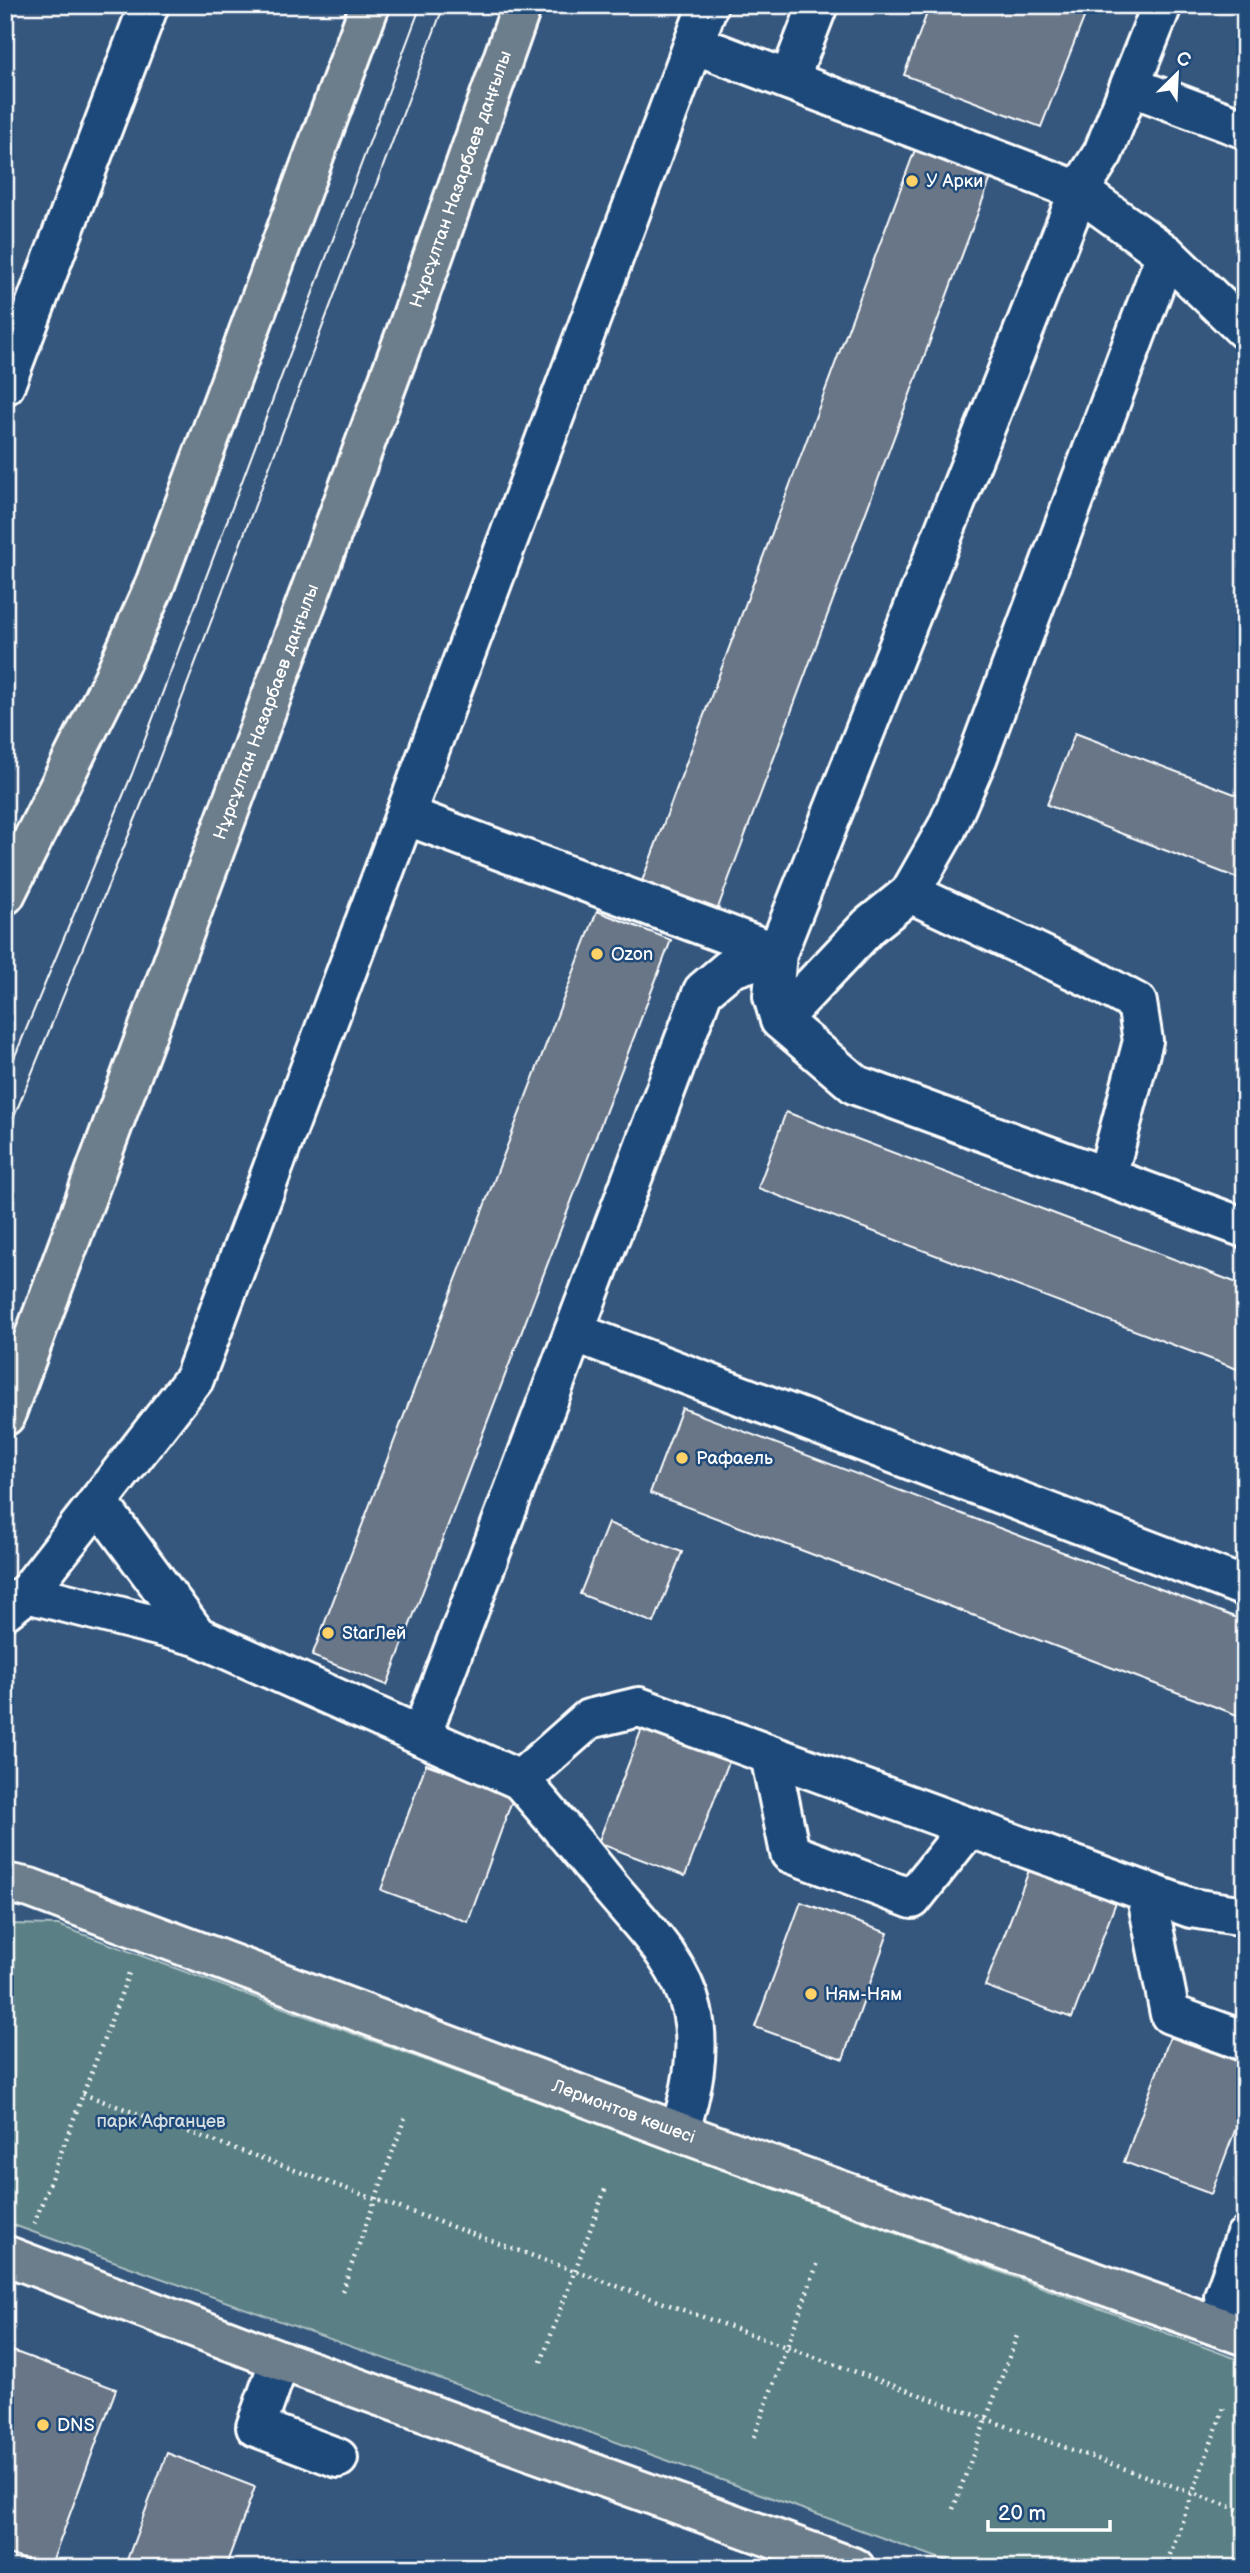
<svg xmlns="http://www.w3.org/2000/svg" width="1250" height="2573" viewBox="0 0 1250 2573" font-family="'Balsamiq Sans',sans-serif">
	<rect width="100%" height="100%" fill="#35577e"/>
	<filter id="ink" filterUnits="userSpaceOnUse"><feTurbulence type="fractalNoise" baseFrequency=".0143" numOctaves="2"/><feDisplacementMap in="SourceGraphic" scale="14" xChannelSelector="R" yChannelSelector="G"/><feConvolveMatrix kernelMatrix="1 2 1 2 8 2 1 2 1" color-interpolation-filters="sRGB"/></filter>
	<g filter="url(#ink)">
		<path fill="#5a8085" stroke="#acc0c2" stroke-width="2" d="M 5,1924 L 58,1925 L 1245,2362 L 1245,2568 L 966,2568 L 5,2222 Z"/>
		<g fill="#687688" stroke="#fff" stroke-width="2">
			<path d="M 930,5 L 1089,5 L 1041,127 L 904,75 Z"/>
			<path d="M 919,139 L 995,167 L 716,913 L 641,884 Z"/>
			<path d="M 1075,733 L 1245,798 L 1245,881 L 1047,805 Z"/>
			<path d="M 597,911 L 671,940 L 387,1685 L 312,1656 Z"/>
			<path d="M 786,1112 L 1245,1286 L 1245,1372 L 758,1188 Z"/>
			<path d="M 682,1408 L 1245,1621 L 1245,1718 L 650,1493 Z"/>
			<path d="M 608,1523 L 682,1552 L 654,1623 L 580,1594 Z"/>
			<path d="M 646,1718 L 733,1751 L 685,1876 L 598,1843 Z"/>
			<path d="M 426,1764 L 514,1795 L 468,1922 L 381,1890 Z"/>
			<path d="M 1033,1860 L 1119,1894 L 1072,2018 L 985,1986 Z"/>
			<path d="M 801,1902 L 888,1933 L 843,2059 L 755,2027 Z"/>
			<path d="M 1170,2037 L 1245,2064 L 1245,2104 L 1211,2194 L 1124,2162 Z"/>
			<path d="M 10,2350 L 116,2389 L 50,2568 L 5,2553 L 5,2363 Z"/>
			<path d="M 167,2453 L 255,2487 L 225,2568 L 124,2568 Z"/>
		</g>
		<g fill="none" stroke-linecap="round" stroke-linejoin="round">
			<g stroke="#fff" stroke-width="44">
				<g id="minor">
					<path d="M 1162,5 L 1103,153 L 1079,191 L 777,953 L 773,996 L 780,1020 L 856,1085 L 1245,1228"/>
					<path d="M 694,44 L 1079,191 L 1166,254 L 1245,330"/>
					<path d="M 789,80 L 818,5"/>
					<path d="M 1130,86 L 1245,129"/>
					<path d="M 5,385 L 149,5"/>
					<path d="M 405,815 L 777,953"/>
					<path d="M 910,893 L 1093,979 L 1137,1003 L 1143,1041 L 1107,1177"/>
					<path d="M 780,1020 L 869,926 L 910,893 L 947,828 L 977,759 L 1166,254"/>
					<path d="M 574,1332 L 1245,1587"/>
					<path d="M 98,1502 L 197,1636 L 421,1736 L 703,991 L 729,969 L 777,953"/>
					<path d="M 27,1593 L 197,1636"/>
					<path d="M 5,1610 L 27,1593 L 194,1379 L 708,5"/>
					<path d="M 421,1736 L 520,1780 L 589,1719 L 639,1707 L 1191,1908 L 1245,1916"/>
					<path d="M 770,1755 L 790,1853 L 912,1899 L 969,1827"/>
					<path d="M 520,1780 C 551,1815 581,1851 610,1887 C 641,1924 681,1962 692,2011 C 701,2051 692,2093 679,2132"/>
					<path d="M 1146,1892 L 1170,2014 L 1245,2041"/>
					<path d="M 1224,2296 L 1245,2237"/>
					<path d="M 280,2360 L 256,2427 L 338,2458"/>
				</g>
			</g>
			<g stroke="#fff" stroke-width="44">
				<g id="major">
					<path d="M 5,895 L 113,679 L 154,587 L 370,5"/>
					<path id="s1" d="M 5,1416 L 406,333 L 522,5"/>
					<path id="s2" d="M 5,1883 L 30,1888 L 679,2132 L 1245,2336"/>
					<path d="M 5,2255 L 280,2360 L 855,2568"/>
				</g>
			</g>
			<g stroke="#fff" stroke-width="4.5" stroke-dasharray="2 5" stroke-linecap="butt">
				<path d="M 83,2094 L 1245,2512"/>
				<path d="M 34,2224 L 129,1973"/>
				<path d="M 342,2291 L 406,2115"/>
				<path d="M 541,2362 L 606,2187"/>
				<path d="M 754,2437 L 818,2262"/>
				<path d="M 953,2509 L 1018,2333"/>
				<path d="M 1165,2568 L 1225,2405"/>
			</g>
			<use href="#minor" stroke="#1f4a7a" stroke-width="38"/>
			<use href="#major" stroke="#6c7d8b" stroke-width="38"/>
			<g stroke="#fff" stroke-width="2">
				<path d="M 5,1080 L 132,774 L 421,5"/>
				<path d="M 5,1139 L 150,783 L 444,5"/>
			</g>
		</g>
	</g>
	<g fill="#ffd166" stroke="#1f4a7a" stroke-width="2.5">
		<circle cx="912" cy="181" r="7"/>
		<circle cx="597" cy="954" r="7"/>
		<circle cx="682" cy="1458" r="7"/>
		<circle cx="328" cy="1633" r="7"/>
		<circle cx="811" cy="1994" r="7"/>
		<circle cx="43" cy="2425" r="7"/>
	</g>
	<g text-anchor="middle" stroke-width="5" stroke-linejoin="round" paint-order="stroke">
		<g font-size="18" fill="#fff" stroke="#1f4a7a">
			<text dy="6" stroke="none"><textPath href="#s1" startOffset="1318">Нұрсұлтан Назарбаев даңғылы</textPath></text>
			<text dy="6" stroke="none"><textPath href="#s1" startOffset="751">Нұрсұлтан Назарбаев даңғылы</textPath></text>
			<text dy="6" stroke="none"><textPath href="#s2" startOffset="660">Лермонтов көшесі</textPath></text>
		</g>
		<g font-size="18" fill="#fff" stroke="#1f4a7a" text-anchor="start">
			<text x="926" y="187">У Арки</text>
			<text x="611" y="960">Ozon</text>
			<text x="696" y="1464">Рафаель</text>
			<text x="342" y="1639">StarЛей</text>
			<text x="825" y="2000">Ням-Ням</text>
			<text x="57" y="2431">DNS</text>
		</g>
		<g font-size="18" fill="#d6dfe0" stroke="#1f4a7a">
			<text x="161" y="2127">парк Афганцев</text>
		</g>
	</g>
	<rect width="1250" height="2573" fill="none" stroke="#1f4a7a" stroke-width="28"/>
	<rect x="14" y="14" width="1222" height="2545" fill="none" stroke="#fff" stroke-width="2.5" filter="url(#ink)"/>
	<g transform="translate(1177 74) rotate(24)" stroke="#1f4a7a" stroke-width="5" paint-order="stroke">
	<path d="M0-5L12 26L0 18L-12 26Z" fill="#ffffff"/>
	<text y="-10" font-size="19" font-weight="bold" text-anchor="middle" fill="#ffffff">С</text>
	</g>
	<path d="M988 2520v10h122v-10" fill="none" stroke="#ffffff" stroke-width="3.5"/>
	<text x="998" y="2520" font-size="21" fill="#ffffff" stroke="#1f4a7a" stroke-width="5" paint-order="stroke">20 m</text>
</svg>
